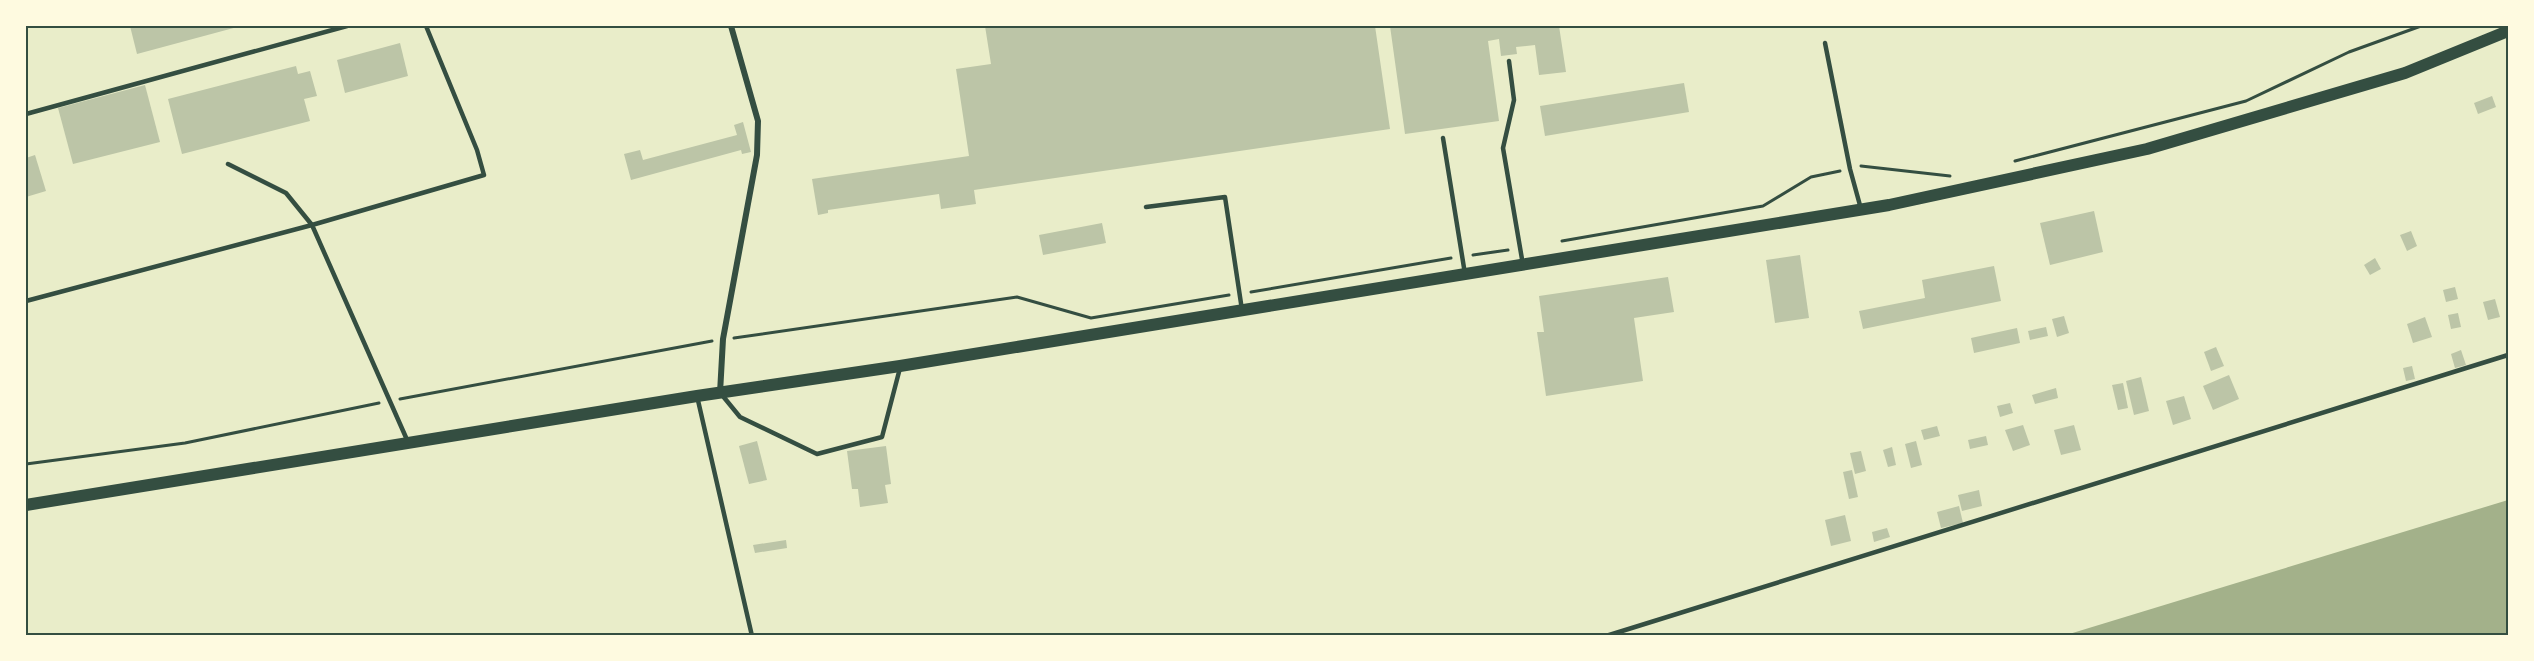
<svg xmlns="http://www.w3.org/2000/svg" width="2534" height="661" viewBox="0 0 2534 661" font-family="Roboto,sans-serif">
	<rect width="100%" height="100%" fill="#e9edc9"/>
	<path fill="#a3b18a" d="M 2508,500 L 2508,635 L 2066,635 Z"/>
	<g fill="#bcc5a7">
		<path d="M 130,26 L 241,26 L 137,54 Z"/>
		<path d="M 985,26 L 1375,26 L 1390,129 L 974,190 L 976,204 L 941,209 L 939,194 L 828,210 L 828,213 L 818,215 L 812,179 L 969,156 L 956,69 L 991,64 Z"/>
		<path d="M 1390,26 L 1559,26 L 1566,72 L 1539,75 L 1535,45 L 1516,47 L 1517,54 L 1501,56 L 1499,39 L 1488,41 L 1499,121 L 1405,134 Z"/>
		<path d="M 400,43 L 408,76 L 345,93 L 337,60 Z"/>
		<path d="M 296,66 L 298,74 L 310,71 L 317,96 L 304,99 L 310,121 L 182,154 L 168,99 Z"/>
		<path d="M 1684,83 L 1689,112 L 1545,136 L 1540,106 Z"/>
		<path d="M 145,85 L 160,142 L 73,164 L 58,108 Z"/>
		<path d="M 2492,96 L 2496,107 L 2478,114 L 2474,103 Z"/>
		<path d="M 743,122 L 751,152 L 742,154 L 741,150 L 631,180 L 624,154 L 640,150 L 643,160 L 737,135 L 734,125 Z"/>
		<path d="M 35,155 L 46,191 L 26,197 L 26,158 Z"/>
		<path d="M 2094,211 L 2103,252 L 2050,265 L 2040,223 Z"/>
		<path d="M 1102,223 L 1106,243 L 1043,255 L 1039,235 Z"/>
		<path d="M 2411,231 L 2417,246 L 2407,251 L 2400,235 Z"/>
		<path d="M 1800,255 L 1809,318 L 1775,323 L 1766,260 Z"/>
		<path d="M 2375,258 L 2381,269 L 2370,275 L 2364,265 Z"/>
		<path d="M 1994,266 L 2001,301 L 1863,329 L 1859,311 L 1925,298 L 1922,280 Z"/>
		<path d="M 1668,277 L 1674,312 L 1634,318 L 1643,381 L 1546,396 L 1537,332 L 1544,332 L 1539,296 Z"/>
		<path d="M 2455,287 L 2458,299 L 2446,302 L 2443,290 Z"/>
		<path d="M 2495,299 L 2500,317 L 2488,320 L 2483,302 Z"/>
		<path d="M 2458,313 L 2461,327 L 2451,329 L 2448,315 Z"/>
		<path d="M 2064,316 L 2069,333 L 2057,337 L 2052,319 Z"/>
		<path d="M 2425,317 L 2432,337 L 2413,343 L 2407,324 Z"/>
		<path d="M 2046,327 L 2048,336 L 2030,340 L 2028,331 Z"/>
		<path d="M 2017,328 L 2020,343 L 1974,353 L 1971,338 Z"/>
		<path d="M 2216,347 L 2224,366 L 2211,371 L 2204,352 Z"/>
		<path d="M 2461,350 L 2466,365 L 2455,368 L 2451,354 Z"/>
		<path d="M 2412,366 L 2415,379 L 2406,381 L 2403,368 Z"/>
		<path d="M 2229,375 L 2239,399 L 2213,410 L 2203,386 Z"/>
		<path d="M 2141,377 L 2149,411 L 2134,415 L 2126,381 Z"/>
		<path d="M 2123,383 L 2128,408 L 2118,410 L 2112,385 Z"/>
		<path d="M 2056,388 L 2058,398 L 2035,404 L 2032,395 Z"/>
		<path d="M 2184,396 L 2191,419 L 2173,425 L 2166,401 Z"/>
		<path d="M 2010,403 L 2013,413 L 2000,417 L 1997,406 Z"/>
		<path d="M 2023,425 L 2030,445 L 2013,451 L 2005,430 Z"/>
		<path d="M 2074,425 L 2081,450 L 2061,455 L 2054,430 Z"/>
		<path d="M 1937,426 L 1940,436 L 1924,440 L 1921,430 Z"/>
		<path d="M 1986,436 L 1988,445 L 1970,449 L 1968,440 Z"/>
		<path d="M 757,441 L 767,480 L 749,484 L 739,446 Z"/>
		<path d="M 1916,441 L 1922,465 L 1911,468 L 1905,444 Z"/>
		<path d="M 886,446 L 891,484 L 885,485 L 888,503 L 860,507 L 858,489 L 852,489 L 847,451 Z"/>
		<path d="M 1892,447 L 1896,465 L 1888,467 L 1883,450 Z"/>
		<path d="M 1861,451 L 1866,471 L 1855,474 L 1850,453 Z"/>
		<path d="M 1852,470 L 1858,497 L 1849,499 L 1843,472 Z"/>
		<path d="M 1979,490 L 1982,506 L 1962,511 L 1958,495 Z"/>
		<path d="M 1959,506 L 1963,523 L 1941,528 L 1937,512 Z"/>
		<path d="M 1845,515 L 1851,541 L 1831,546 L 1825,520 Z"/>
		<path d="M 1887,528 L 1890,537 L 1874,542 L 1872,532 Z"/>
		<path d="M 786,540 L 787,548 L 755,553 L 753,545 Z"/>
	</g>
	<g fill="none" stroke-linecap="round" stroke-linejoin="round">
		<g stroke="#344e41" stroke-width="3">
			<path d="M 2015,161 L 2246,101 L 2349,52 L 2421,26"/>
			<path d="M 1861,166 L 1950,176"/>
			<path d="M 1562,241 L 1763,206 L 1811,177 L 1840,171"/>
			<path d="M 1473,255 L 1508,250"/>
			<path d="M 1251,292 L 1451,258"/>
			<path d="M 734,338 L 1017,297 L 1091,318 L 1229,295"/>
			<path d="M 400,399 L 712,341"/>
			<path d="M 26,464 L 185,443 L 379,403"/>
		</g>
		<g stroke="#344e41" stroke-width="4.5">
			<path d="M 1825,43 L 1850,169 L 1861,209"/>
			<path d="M 1509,61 L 1514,100 L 1503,148 L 1523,265"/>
			<path d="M 26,114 L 347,26"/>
			<path d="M 1443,138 L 1465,274"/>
			<path d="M 1146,207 L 1225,197 L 1242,310"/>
			<path d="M 26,301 L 312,225 L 286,193 L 228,164"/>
			<path d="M 722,395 L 740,417 L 817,454 L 882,437 L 900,368"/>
			<path d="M 697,396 L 752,636"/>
			<path d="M 408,442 L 312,225 L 484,175 L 477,150 L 426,26"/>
			<path d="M 1606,636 L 2508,355"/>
		</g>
		<path stroke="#344e41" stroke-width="6" d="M 720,393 L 723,339 L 757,155 L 758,121 L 731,26"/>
		<path stroke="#344e41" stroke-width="12" d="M 26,505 L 697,396 L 900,366 L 1889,205 L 2147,149 L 2405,73 L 2508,31"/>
	</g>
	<rect width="2534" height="661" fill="none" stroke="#fefae0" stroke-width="54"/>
	<rect x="27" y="27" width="2480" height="607" fill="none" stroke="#344e41" stroke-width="2"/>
</svg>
